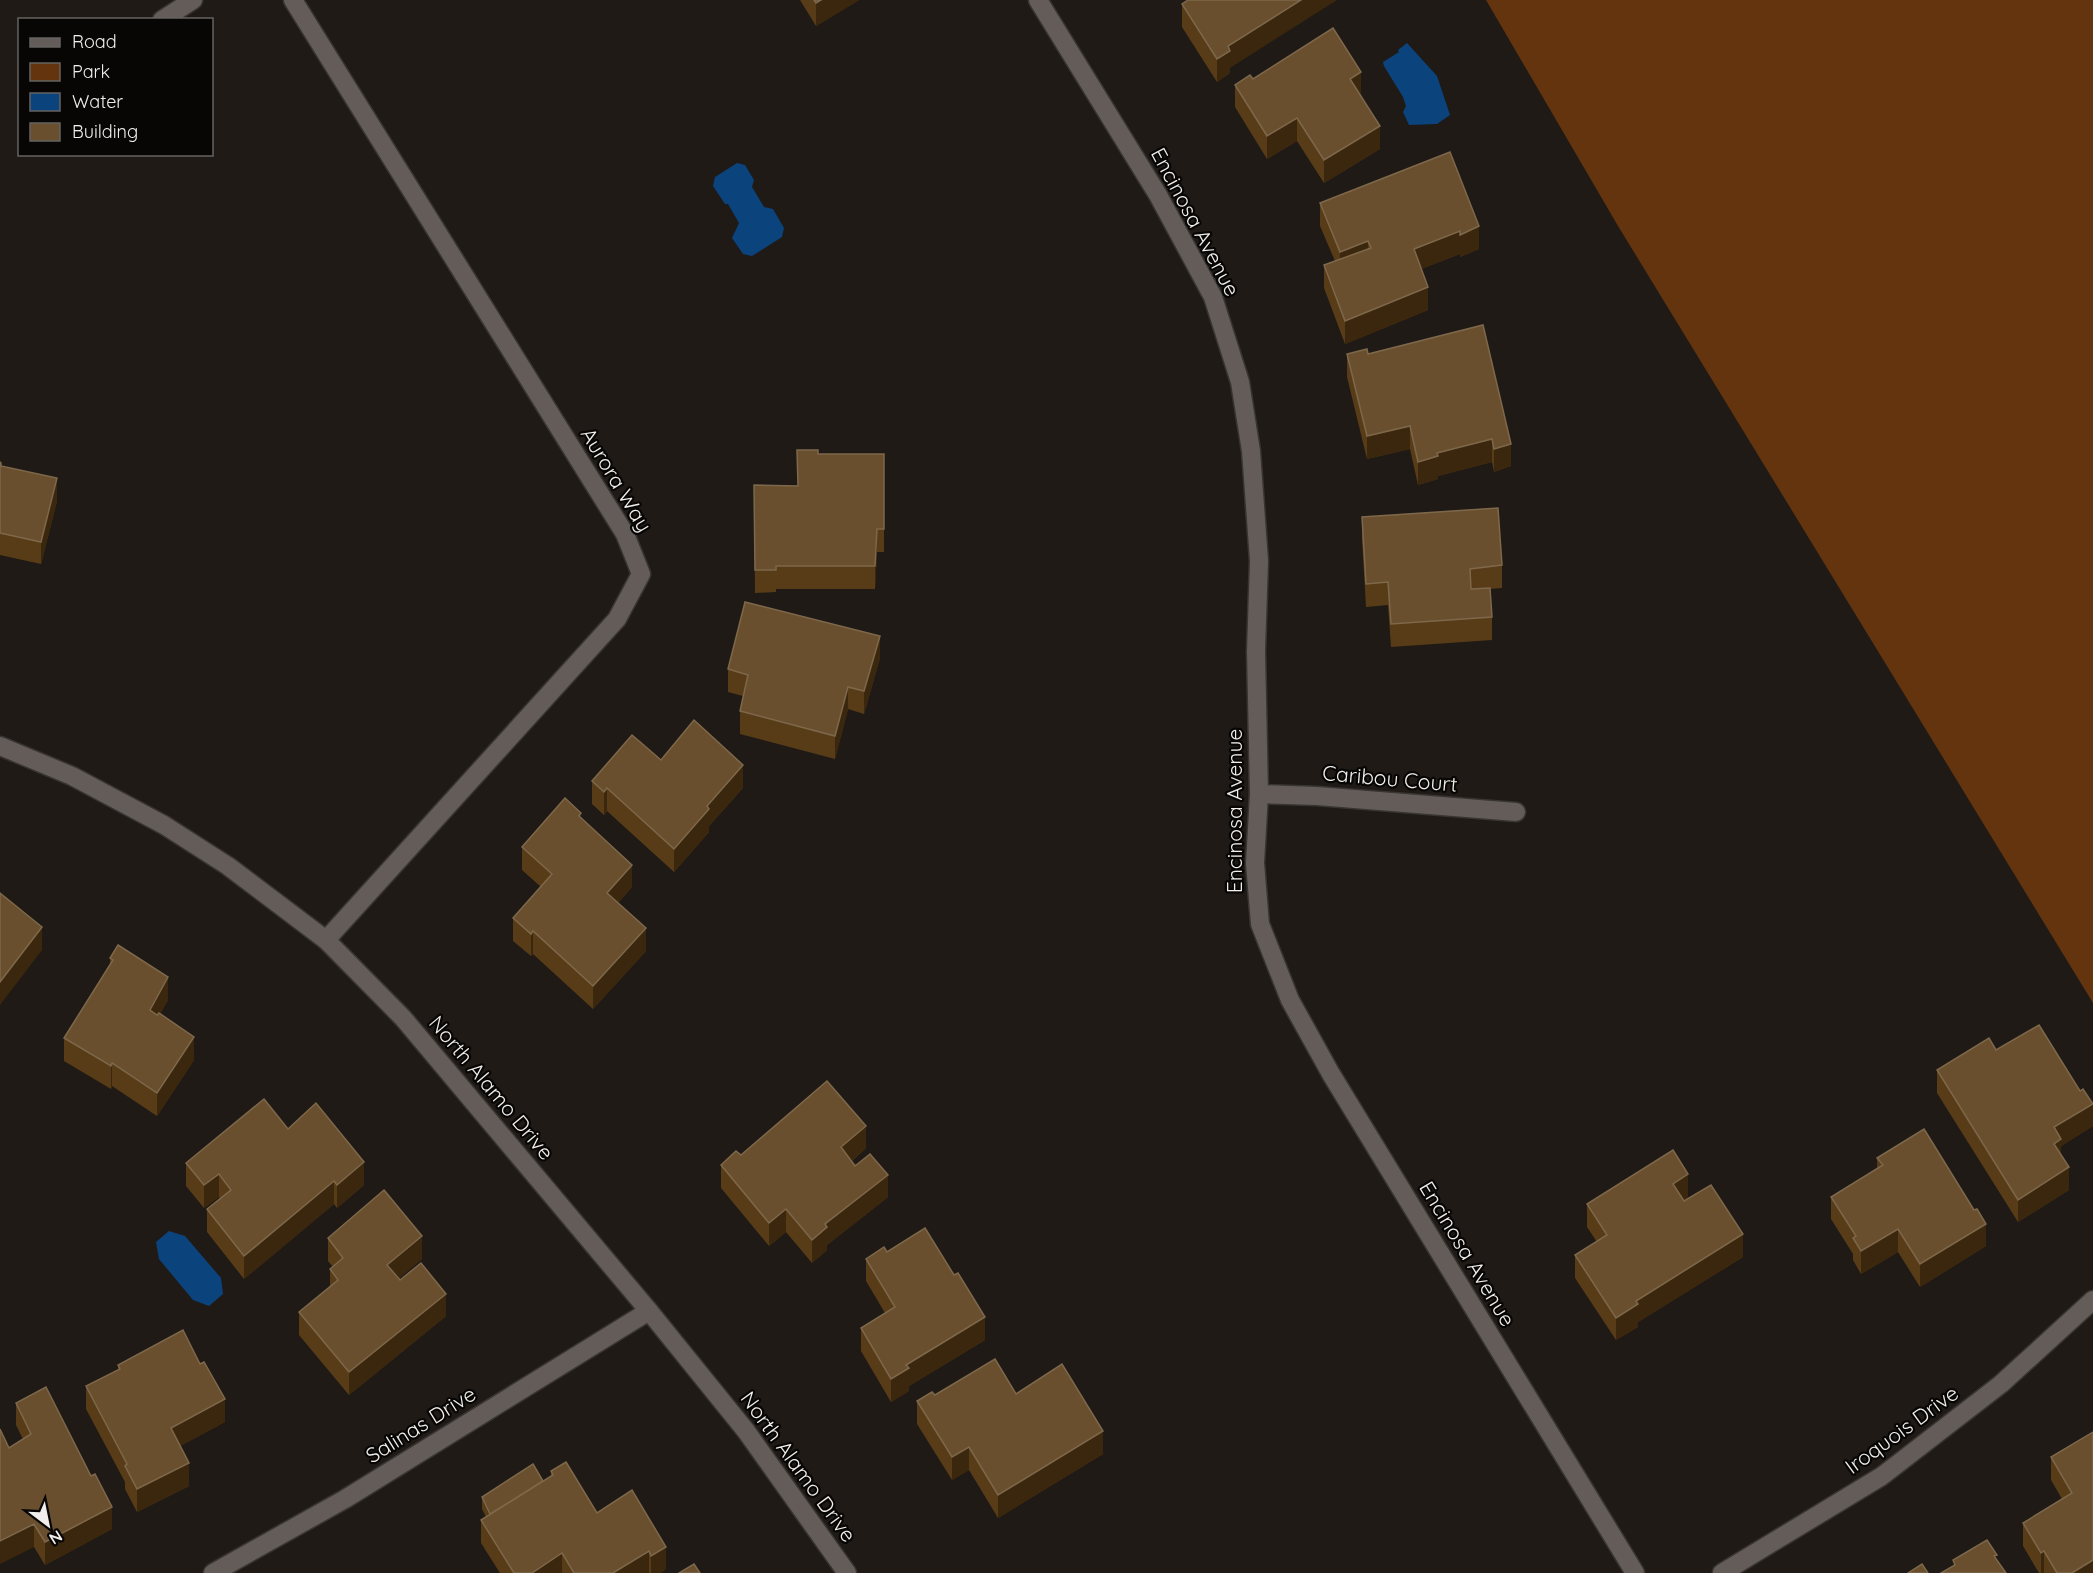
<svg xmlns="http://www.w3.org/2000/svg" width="2093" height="1573" viewBox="0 0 2093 1573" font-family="Quicksand,sans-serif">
	<rect width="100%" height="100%" fill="#1f1a16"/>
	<path fill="#63340e" d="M 1486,0 L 2093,0 L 2093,1003 L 1618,226 Z"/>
	<g fill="#0b437d">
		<path d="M 1407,43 L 1437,76 L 1450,115 L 1437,124 L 1409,125 L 1403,112 L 1406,106 L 1403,97 L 1384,66 L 1383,62 L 1399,52 L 1398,50 Z"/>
		<path d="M 737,163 L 745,165 L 754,180 L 752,187 L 764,207 L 773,209 L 784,228 L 782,237 L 752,256 L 743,254 L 732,238 L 739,223 L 728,204 L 725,204 L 713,186 L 715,177 Z"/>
		<path d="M 169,1231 L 185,1236 L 221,1278 L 223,1294 L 209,1306 L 193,1300 L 159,1259 L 156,1242 Z"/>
	</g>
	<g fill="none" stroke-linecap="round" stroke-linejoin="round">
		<g stroke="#373431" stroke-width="21">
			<g id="minor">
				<path d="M 293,0 L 625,534 L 641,574 L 617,619 L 326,940"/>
				<path d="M 1038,0 L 1158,195 L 1213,297 L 1240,382 L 1251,451 L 1259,561 L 1256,651 L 1259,794 L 1255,863 L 1260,924 L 1290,1000 L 1331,1074 L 1635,1573"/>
				<path d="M 162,20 L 193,0"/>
				<path d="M 0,746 L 72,776 L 164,825 L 228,866 L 326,940 L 403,1018 L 649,1311 L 746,1431 L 847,1573"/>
				<path d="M 1259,794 L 1317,796 L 1516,812"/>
				<path d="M 213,1573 L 345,1499 L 649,1311"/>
				<path d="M 1722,1573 L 1882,1476 L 2001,1384 L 2093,1300"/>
			</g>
		</g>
		<use href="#minor" stroke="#635c58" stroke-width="18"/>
	</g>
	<g fill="#583c17">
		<path d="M 800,0 L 859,0 L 816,26 Z"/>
		<path d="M 1182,4 L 1230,68 L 1230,73 L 1217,82 L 1182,27 Z"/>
		<path d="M 1253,79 L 1361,95 L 1380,149 L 1324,183 L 1297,141 L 1267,159 L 1235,107 L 1235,85 Z"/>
		<path d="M 1450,152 L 1479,249 L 1460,257 L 1460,254 L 1421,269 L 1428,310 L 1345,344 L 1324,288 L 1324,265 L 1335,261 L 1320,226 L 1320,203 Z"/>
		<path d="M 1483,325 L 1511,466 L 1494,472 L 1492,462 L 1438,476 L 1438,479 L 1418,485 L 1410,449 L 1367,459 L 1347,377 L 1347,354 L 1368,354 Z"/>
		<path d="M 797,450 L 818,454 L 884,454 L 884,552 L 877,552 L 875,589 L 776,589 L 776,592 L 755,593 L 754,485 L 798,486 Z"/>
		<path d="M 0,462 L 1,466 L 57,501 L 41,564 L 0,555 Z"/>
		<path d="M 1362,517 L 1502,565 L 1502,588 L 1490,589 L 1492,617 L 1492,640 L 1391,647 L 1388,605 L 1366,607 L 1362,539 Z"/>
		<path d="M 880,658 L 864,714 L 848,709 L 835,759 L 740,734 L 740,711 L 743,696 L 728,692 L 728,669 Z"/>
		<path d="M 592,781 L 743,788 L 709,826 L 709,832 L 674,872 L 607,811 L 604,815 L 592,804 Z"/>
		<path d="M 581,818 L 632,887 L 618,903 L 646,951 L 593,1009 L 533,954 L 531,956 L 513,941 L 513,918 L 541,887 L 522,870 L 522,847 Z"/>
		<path d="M 118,945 L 168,1000 L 160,1013 L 194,1060 L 157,1116 L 112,1086 L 111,1089 L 64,1061 L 64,1038 L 110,965 L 110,958 Z"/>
		<path d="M 1996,1050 L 2093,1126 L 2061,1146 L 2061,1156 L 2069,1190 L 2018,1222 L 1937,1093 L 1937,1070 Z"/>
		<path d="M 288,1129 L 364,1185 L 337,1208 L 334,1204 L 244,1279 L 207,1232 L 207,1209 L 220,1198 L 219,1197 L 204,1208 L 186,1186 L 186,1163 Z"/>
		<path d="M 866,1148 L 852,1161 L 888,1197 L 827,1245 L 827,1250 L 812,1263 L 786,1232 L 769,1246 L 721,1188 L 721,1165 L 741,1155 Z"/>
		<path d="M 1877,1158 L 1986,1246 L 1920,1287 L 1898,1252 L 1861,1274 L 1853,1260 L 1853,1254 L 1831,1219 L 1831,1197 L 1877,1169 Z"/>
		<path d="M 1688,1197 L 1683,1200 L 1743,1257 L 1638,1322 L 1638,1327 L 1616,1340 L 1575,1278 L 1575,1255 L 1597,1242 L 1587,1227 L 1587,1204 Z"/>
		<path d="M 328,1238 L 422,1259 L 399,1278 L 446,1316 L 349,1395 L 299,1335 L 299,1312 L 330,1287 L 330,1269 L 333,1267 L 328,1261 Z"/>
		<path d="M 887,1252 L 985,1340 L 909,1386 L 909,1391 L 891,1402 L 861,1351 L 861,1328 L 885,1313 L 866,1281 L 866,1259 Z"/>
		<path d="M 118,1365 L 225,1422 L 180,1446 L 189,1486 L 137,1512 L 125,1489 L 125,1482 L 86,1409 L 86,1386 L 118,1370 Z"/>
		<path d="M 1016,1394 L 1103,1454 L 998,1518 L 969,1470 L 952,1480 L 917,1424 L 917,1401 L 935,1395 Z"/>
		<path d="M 16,1403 L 112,1529 L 45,1565 L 34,1547 L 9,1448 L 23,1439 L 16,1425 Z"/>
		<path d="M 2093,1432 L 2093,1573 L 2039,1573 L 2023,1546 L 2023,1523 L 2062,1499 L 2051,1480 L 2051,1457 Z"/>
		<path d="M 551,1471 L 597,1513 L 632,1490 L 666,1569 L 660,1573 L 500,1573 L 481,1543 L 481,1520 L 486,1517 L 482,1509 L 482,1497 L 543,1481 L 551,1476 Z"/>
	</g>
	<g fill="#3b270d">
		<path d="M 821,0 L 859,0 L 816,26 L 816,3 Z"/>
		<path d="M 1301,0 L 1337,0 L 1230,68 L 1230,73 L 1217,82 L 1217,59 L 1228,46 Z"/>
		<path d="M 1361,72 L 1361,95 L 1350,102 L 1350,79 Z"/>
		<path d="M 1297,118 L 1297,141 L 1267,159 L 1267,136 Z"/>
		<path d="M 1380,126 L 1380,149 L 1324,183 L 1324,160 Z"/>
		<path d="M 1479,226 L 1479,249 L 1460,257 L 1460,235 Z"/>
		<path d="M 1460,231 L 1460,254 L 1414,272 L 1414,249 Z"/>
		<path d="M 1368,241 L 1368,264 L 1340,275 L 1340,252 Z"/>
		<path d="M 1428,287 L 1428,310 L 1345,344 L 1345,321 Z"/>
		<path d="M 1410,426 L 1410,449 L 1367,459 L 1367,436 Z"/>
		<path d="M 1492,439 L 1492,462 L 1438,476 L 1438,479 L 1418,485 L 1418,462 L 1437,453 Z"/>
		<path d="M 1511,444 L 1511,466 L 1494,472 L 1494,449 Z"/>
		<path d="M 57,478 L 57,501 L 41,564 L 41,542 Z"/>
		<path d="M 877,529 L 877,552 L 875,589 L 875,566 Z"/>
		<path d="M 880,636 L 880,658 L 864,714 L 864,691 Z"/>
		<path d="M 848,687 L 848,709 L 835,759 L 835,736 Z"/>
		<path d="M 743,765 L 743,788 L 709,826 L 709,832 L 674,872 L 674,849 L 707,806 Z"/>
		<path d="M 607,788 L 607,811 L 604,815 L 604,792 Z"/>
		<path d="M 632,865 L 632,887 L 607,916 L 607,893 Z"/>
		<path d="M 42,927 L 42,950 L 0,1005 L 0,982 Z"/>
		<path d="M 646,928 L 646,951 L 593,1009 L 593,986 Z"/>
		<path d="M 533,931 L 533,954 L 531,956 L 531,934 Z"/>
		<path d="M 168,977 L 168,1000 L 150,1033 L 150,1010 Z"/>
		<path d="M 194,1037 L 194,1060 L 157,1116 L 157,1093 Z"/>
		<path d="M 112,1063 L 112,1086 L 111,1089 L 111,1066 Z"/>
		<path d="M 2093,1104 L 2093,1126 L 2061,1146 L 2061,1161 L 2054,1167 L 2054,1127 Z"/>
		<path d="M 866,1126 L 866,1148 L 841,1170 L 841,1147 Z"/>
		<path d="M 364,1162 L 364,1185 L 337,1208 L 337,1185 Z"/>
		<path d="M 2069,1167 L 2069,1190 L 2018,1222 L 2018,1200 Z"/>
		<path d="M 219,1174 L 219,1197 L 204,1208 L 204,1185 Z"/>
		<path d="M 1688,1174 L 1688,1197 L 1673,1206 L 1673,1184 Z"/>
		<path d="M 888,1175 L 888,1197 L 827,1245 L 827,1250 L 812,1263 L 812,1240 L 825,1224 Z"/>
		<path d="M 334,1181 L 334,1204 L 244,1279 L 244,1256 Z"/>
		<path d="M 786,1209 L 786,1232 L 769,1246 L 769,1223 Z"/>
		<path d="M 1986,1224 L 1986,1246 L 1920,1287 L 1920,1264 Z"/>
		<path d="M 1898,1229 L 1898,1252 L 1861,1274 L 1861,1251 Z"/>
		<path d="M 1743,1234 L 1743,1257 L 1638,1322 L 1638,1327 L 1616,1340 L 1616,1318 L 1636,1301 Z"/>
		<path d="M 422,1236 L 422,1259 L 387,1288 L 387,1265 Z"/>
		<path d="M 446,1294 L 446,1316 L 349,1395 L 349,1372 Z"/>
		<path d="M 985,1317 L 985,1340 L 909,1386 L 909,1391 L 891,1402 L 891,1379 L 906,1365 Z"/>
		<path d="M 225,1399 L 225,1422 L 171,1451 L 171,1428 Z"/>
		<path d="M 1103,1431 L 1103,1454 L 998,1518 L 998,1495 Z"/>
		<path d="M 969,1447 L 969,1470 L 952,1480 L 952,1457 Z"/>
		<path d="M 189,1463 L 189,1486 L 137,1512 L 137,1489 Z"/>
		<path d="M 112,1507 L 112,1529 L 45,1565 L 45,1542 Z"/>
		<path d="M 34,1524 L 34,1547 L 0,1564 L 0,1541 Z"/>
		<path d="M 666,1547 L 666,1569 L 660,1573 L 651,1573 L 651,1556 Z"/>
		<path d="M 649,1551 L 649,1573 L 613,1573 Z"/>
		<path d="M 2044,1551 L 2044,1573 L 2041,1573 L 2041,1553 Z"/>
		<path d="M 562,1553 L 562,1573 L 532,1573 Z"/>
		<path d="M 2093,1560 L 2093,1573 L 2072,1573 Z"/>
	</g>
	<g fill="#694f2e" stroke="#7e684b" stroke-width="1.5">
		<path d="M 814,0 L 821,0 L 816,3 Z"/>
		<path d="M 1188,0 L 1301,0 L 1228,46 L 1230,51 L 1217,59 L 1182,4 Z"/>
		<path d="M 1333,28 L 1361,72 L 1350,79 L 1380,126 L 1324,160 L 1297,118 L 1267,136 L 1235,85 L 1250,75 L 1253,79 Z"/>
		<path d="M 1450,152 L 1479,226 L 1460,235 L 1460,231 L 1414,249 L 1428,287 L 1345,321 L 1324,265 L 1371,248 L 1368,241 L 1340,252 L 1320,203 Z"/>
		<path d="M 1483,325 L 1511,444 L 1494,449 L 1492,439 L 1437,453 L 1438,456 L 1418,462 L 1410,426 L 1367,436 L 1347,354 L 1367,349 L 1368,354 Z"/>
		<path d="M 797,450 L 818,450 L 818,454 L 884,454 L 884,529 L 877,529 L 875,566 L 776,566 L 776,570 L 755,570 L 754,485 L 798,486 Z"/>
		<path d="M 0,462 L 1,463 L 1,466 L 57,478 L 41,542 L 0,533 Z"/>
		<path d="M 1498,508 L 1502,565 L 1470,569 L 1471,589 L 1490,588 L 1492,617 L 1391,624 L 1388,582 L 1366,584 L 1362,517 Z"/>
		<path d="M 745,602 L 880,636 L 864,691 L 848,687 L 835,736 L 740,711 L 748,675 L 728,669 Z"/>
		<path d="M 694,720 L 743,765 L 707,806 L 709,809 L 674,849 L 607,788 L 604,792 L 592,781 L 632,735 L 661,760 Z"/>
		<path d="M 565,798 L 581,813 L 579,816 L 632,865 L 607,893 L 646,928 L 593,986 L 533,931 L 531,934 L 513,918 L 552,874 L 522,847 Z"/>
		<path d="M 0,893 L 42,927 L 0,982 Z"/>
		<path d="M 118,945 L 168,977 L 150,1010 L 157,1015 L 159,1013 L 194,1037 L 157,1093 L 112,1063 L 111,1066 L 64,1038 L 113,960 L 110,958 Z"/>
		<path d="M 2039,1025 L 2080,1091 L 2083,1089 L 2093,1104 L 2054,1127 L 2061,1139 L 2054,1144 L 2069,1167 L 2018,1200 L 1937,1070 L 1989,1038 L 1996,1050 Z"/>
		<path d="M 827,1081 L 866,1126 L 841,1147 L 855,1166 L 870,1154 L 888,1175 L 825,1224 L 827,1227 L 812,1240 L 786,1209 L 769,1223 L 721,1165 L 736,1151 L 741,1155 Z"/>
		<path d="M 264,1099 L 288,1129 L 316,1103 L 364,1162 L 337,1185 L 334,1181 L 244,1256 L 207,1209 L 231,1190 L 219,1174 L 204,1185 L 186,1163 Z"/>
		<path d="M 1924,1129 L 1974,1210 L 1977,1209 L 1986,1224 L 1920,1264 L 1898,1229 L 1861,1251 L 1853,1238 L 1856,1236 L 1831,1197 L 1883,1165 L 1877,1158 Z"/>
		<path d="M 1673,1150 L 1688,1174 L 1673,1184 L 1684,1201 L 1711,1185 L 1743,1234 L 1636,1301 L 1638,1304 L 1616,1318 L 1575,1255 L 1607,1235 L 1587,1204 Z"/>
		<path d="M 384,1190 L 422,1236 L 387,1265 L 400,1280 L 421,1263 L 446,1294 L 349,1372 L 299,1312 L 338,1280 L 330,1269 L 343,1258 L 328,1238 Z"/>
		<path d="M 925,1228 L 954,1275 L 958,1273 L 985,1317 L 906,1365 L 909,1368 L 891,1379 L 861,1328 L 895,1307 L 866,1259 L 884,1247 L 887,1252 Z"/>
		<path d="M 183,1330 L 200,1364 L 204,1362 L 225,1399 L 171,1428 L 189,1463 L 137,1489 L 125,1466 L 127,1464 L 86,1386 L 120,1369 L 118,1365 Z"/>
		<path d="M 995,1359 L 1016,1394 L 1062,1364 L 1103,1431 L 998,1495 L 969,1447 L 952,1457 L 917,1401 L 932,1392 L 935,1395 Z"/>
		<path d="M 46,1387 L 91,1476 L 95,1474 L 112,1507 L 45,1542 L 34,1524 L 0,1541 L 0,1429 L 9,1448 L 31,1434 L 16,1403 Z"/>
		<path d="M 2093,1432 L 2093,1560 L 2072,1573 L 2057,1573 L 2044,1551 L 2041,1553 L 2023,1523 L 2072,1493 L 2051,1457 Z"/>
		<path d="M 566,1462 L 597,1513 L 632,1490 L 666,1547 L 651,1556 L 649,1551 L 613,1573 L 574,1573 L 562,1553 L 532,1573 L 514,1573 L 481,1520 L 553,1475 L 551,1471 Z"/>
		<path d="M 533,1464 L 543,1481 L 490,1514 L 482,1497 Z"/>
		<path d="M 1987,1540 L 1997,1555 L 1994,1556 L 2006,1573 L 1941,1573 L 1955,1565 L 1953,1560 Z"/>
		<path d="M 694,1564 L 700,1573 L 679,1573 Z"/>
		<path d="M 1922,1564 L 1928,1573 L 1908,1573 Z"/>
	</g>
	<g text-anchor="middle" stroke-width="4.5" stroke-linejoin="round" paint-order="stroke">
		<g font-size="21" fill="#f1eeeb" stroke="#070605">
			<text transform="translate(1195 222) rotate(62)" y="7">Encinosa Avenue</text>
			<text transform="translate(616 480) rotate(59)" y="7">Aurora Way</text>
			<text transform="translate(1390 779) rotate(5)" y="7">Caribou Court</text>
			<text transform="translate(1235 811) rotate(-90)" y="7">Encinosa Avenue</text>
			<text transform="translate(491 1088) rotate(50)" y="7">North Alamo Drive</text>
			<text transform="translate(1467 1254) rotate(59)" y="7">Encinosa Avenue</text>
			<text transform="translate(421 1425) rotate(-32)" y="7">Salinas Drive</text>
			<text transform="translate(1902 1430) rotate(-36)" y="7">Iroquois Drive</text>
			<text transform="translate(798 1467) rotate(54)" y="7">North Alamo Drive</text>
		</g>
	</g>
	<rect x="18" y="18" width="195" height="138" fill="#070605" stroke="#656361" stroke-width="1.5"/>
	<rect x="30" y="38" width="30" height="9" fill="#635c58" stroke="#656361" stroke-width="1.5"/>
	<text x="72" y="48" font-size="18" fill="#f1eeeb">Road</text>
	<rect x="30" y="63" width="30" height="18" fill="#63340e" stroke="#656361" stroke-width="1.5"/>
	<text x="72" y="78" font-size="18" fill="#f1eeeb">Park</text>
	<rect x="30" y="93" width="30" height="18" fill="#0b437d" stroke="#656361" stroke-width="1.5"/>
	<text x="72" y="108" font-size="18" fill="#f1eeeb">Water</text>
	<rect x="30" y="123" width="30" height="18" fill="#694f2e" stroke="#656361" stroke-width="1.5"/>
	<text x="72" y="138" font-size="18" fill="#f1eeeb">Building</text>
	<g transform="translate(48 1525) rotate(148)" stroke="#070605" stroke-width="4.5" paint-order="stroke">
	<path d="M0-4.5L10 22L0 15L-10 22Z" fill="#f1eeeb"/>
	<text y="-9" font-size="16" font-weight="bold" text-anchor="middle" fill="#f1eeeb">N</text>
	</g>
</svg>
